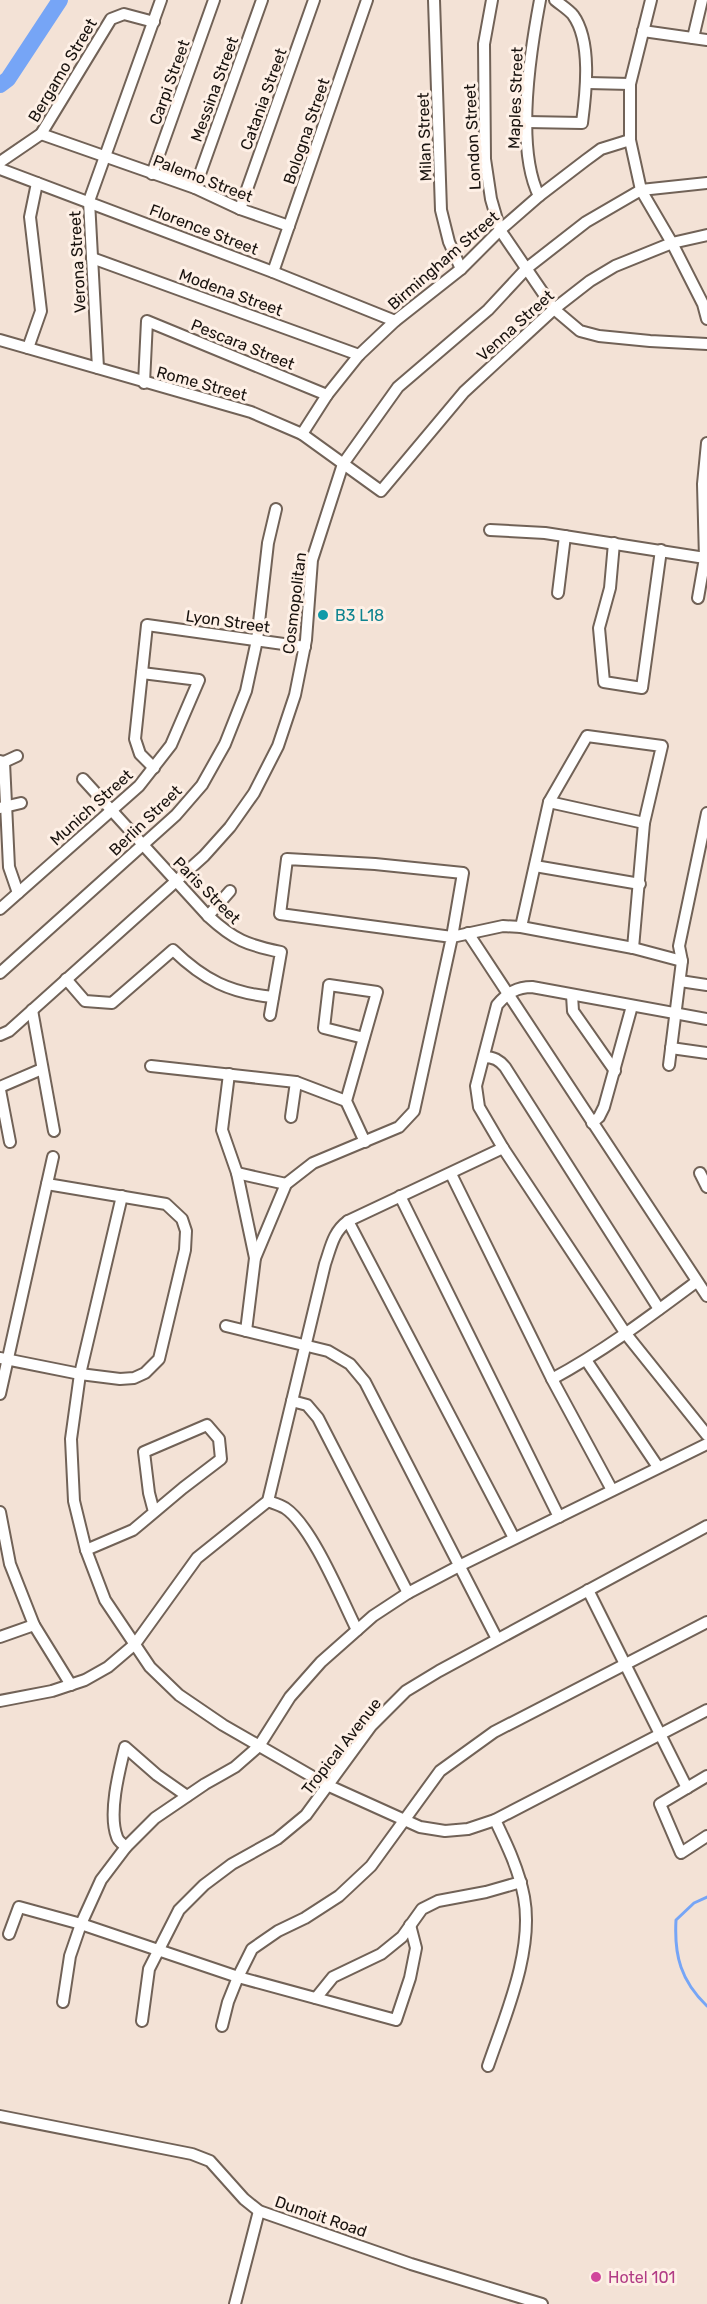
<svg xmlns="http://www.w3.org/2000/svg" width="707" height="2304" viewBox="0 0 707 2304" font-family="Rubik,sans-serif">
	<rect width="100%" height="100%" fill="#f3e2d6"/>
	<g fill="none" stroke-linecap="round" stroke-linejoin="round">
		<path stroke="#76a5f6" stroke-width="3" d="M 707,1897 L 694,1903 L 676,1920 C 674,1956 681,1981 707,2006"/>
		<path stroke="#76a5f6" stroke-width="16" d="M 0,85 L 8,79 L 60,0"/>
		<g stroke="#716257" stroke-width="14">
			<g id="minor">
				<path d="M 434,0 L 441,210 L 449,242 L 461,269"/>
				<path d="M 492,0 L 484,44 L 485,159 L 491,199 L 500,230 L 554,309 L 580,331 L 599,336 L 650,341 L 707,344"/>
				<path d="M 651,0 L 630,84 L 630,140 L 641,190 L 672,243 L 703,304 L 707,319"/>
				<path d="M 643,31 L 707,40"/>
				<path d="M 693,38 L 702,0"/>
				<path d="M 588,83 L 630,84"/>
				<path d="M 527,122 L 582,123 C 586,93 592,41 573,15 C 569,10 561,5 555,0"/>
				<path d="M 41,134 L 195,188 L 240,209 L 289,226"/>
				<path d="M 0,162 L 41,134 L 111,19 L 124,14 L 154,22"/>
				<path d="M 0,169 L 273,272 L 395,321"/>
				<path d="M 152,174 L 214,0"/>
				<path d="M 195,188 L 262,0"/>
				<path d="M 539,196 C 515,147 530,53 540,0"/>
				<path d="M 240,209 L 314,0"/>
				<path d="M 92,258 L 359,355"/>
				<path d="M 273,272 L 367,0"/>
				<path d="M 0,340 L 251,412 L 302,434 L 381,491 L 464,392 L 554,309 L 590,281 L 615,266 L 672,243 L 707,235"/>
				<path d="M 28,348 L 41,311 L 30,217 L 37,183"/>
				<path d="M 98,368 L 89,201 L 161,0"/>
				<path d="M 144,383 L 147,321 L 327,395"/>
				<path d="M 302,434 L 327,395 L 359,355 L 395,321 L 461,269 L 500,230 L 539,196 L 586,160 L 601,149 L 630,140"/>
				<path d="M 490,530 L 545,533 L 705,558 L 703,484 L 707,443"/>
				<path d="M 614,543 L 610,588 L 599,628 L 604,682 L 642,688 L 661,550"/>
				<path d="M 558,593 L 565,536"/>
				<path d="M 698,598 L 705,558"/>
				<path d="M 0,761 L 4,762 L 9,867 L 18,893"/>
				<path d="M 4,762 L 17,756"/>
				<path d="M 154,768 L 140,754 L 135,739 L 147,625 L 305,647"/>
				<path d="M 83,779 L 208,916 C 234,940 247,945 281,952 L 270,1015"/>
				<path d="M 549,802 L 644,823"/>
				<path d="M 0,808 L 21,803"/>
				<path d="M 535,866 L 640,884"/>
				<path d="M 0,909 L 139,786 L 171,745 L 199,680 L 142,673"/>
				<path d="M 208,916 L 230,891"/>
				<path d="M 521,927 L 549,802 L 587,736 L 662,746 L 644,823 L 633,948"/>
				<path d="M 468,933 L 707,1296"/>
				<path d="M 0,973 L 176,815 L 202,785 L 225,744 L 246,691 L 257,640 L 268,543 L 276,509"/>
				<path d="M 66,979 L 85,1001 L 112,1003 L 173,950 C 204,980 230,993 273,997"/>
				<path d="M 680,981 L 707,985"/>
				<path d="M 572,995 L 573,1011 L 615,1071"/>
				<path d="M 32,1010 L 54,1131"/>
				<path d="M 707,1019 L 532,987 C 517,987 507,993 497,1005 L 476,1086 L 479,1107 L 503,1148 L 626,1334 L 707,1435"/>
				<path d="M 0,1035 L 9,1031 L 204,856 L 230,827 L 254,793 L 278,746 L 295,695 L 306,640 L 312,560 L 343,464 L 398,387 L 488,310 L 527,268 L 586,222 L 641,190 L 707,183"/>
				<path d="M 364,1038 L 324,1028 L 329,985 L 377,992 L 346,1101 L 365,1142"/>
				<path d="M 671,1048 L 707,1053"/>
				<path d="M 484,1057 C 494,1057 499,1060 505,1067 L 659,1309"/>
				<path d="M 669,1065 L 682,961 L 679,946 L 707,813"/>
				<path d="M 151,1066 L 296,1082 L 346,1101"/>
				<path d="M 229,1074 L 222,1130 L 237,1173 L 255,1258"/>
				<path d="M 0,1087 L 42,1069"/>
				<path d="M 0,1090 L 10,1142"/>
				<path d="M 291,1117 L 296,1082"/>
				<path d="M 592,1123 L 599,1117 L 604,1107 L 632,1006"/>
				<path d="M 237,1173 L 286,1184"/>
				<path d="M 700,1173 L 707,1187"/>
				<path d="M 451,1174 L 552,1379 L 612,1490"/>
				<path d="M 122,1196 L 80,1374 L 71,1439 L 74,1501 L 86,1550 L 105,1600 L 150,1667 L 179,1695 L 223,1725 L 327,1785 L 420,1827 L 445,1831 L 468,1829 L 495,1820 L 707,1710"/>
				<path d="M 400,1196 L 559,1517"/>
				<path d="M 348,1221 L 514,1538"/>
				<path d="M 226,1326 L 328,1351 L 350,1364 L 365,1382 L 497,1639"/>
				<path d="M 246,1331 L 255,1258 L 286,1184 L 313,1163 L 399,1127 L 414,1111 L 452,937 L 463,873 L 375,864 L 287,859 L 280,914 L 452,937 L 503,926 L 521,927 L 633,948 L 682,961"/>
				<path d="M 0,1358 L 80,1374 L 120,1379 L 134,1378 L 145,1373 L 159,1359 L 185,1250 L 186,1231 L 182,1219 L 166,1204 L 47,1184"/>
				<path d="M 586,1360 L 658,1467"/>
				<path d="M 552,1379 C 604,1351 649,1317 696,1282"/>
				<path d="M 0,1394 L 53,1157"/>
				<path d="M 292,1401 L 307,1405 L 318,1418 L 408,1593"/>
				<path d="M 268,1501 C 273,1503 280,1505 285,1508 C 312,1526 342,1600 357,1630"/>
				<path d="M 0,1512 L 10,1564 L 34,1625 L 71,1685"/>
				<path d="M 86,1550 L 133,1530 L 183,1488 L 221,1459 L 219,1439 L 207,1425 L 144,1452 L 149,1493 L 154,1512"/>
				<path d="M 588,1590 L 687,1788"/>
				<path d="M 0,1637 L 34,1625"/>
				<path d="M 0,1701 L 52,1691 L 85,1680 L 108,1667 L 135,1644 L 197,1558 L 268,1501 L 325,1264 C 331,1247 333,1232 348,1221 L 503,1148"/>
				<path d="M 707,1776 L 660,1804 L 681,1853 L 707,1836"/>
				<path d="M 126,1847 C 123,1844 118,1841 117,1837 C 108,1814 119,1771 125,1747 L 157,1775 L 187,1796"/>
				<path d="M 9,1934 L 19,1907 L 81,1924 L 238,1977 L 396,2020 L 410,1978 L 416,1948 L 410,1925"/>
				<path d="M 316,1998 L 333,1977 L 381,1954 L 402,1937 L 422,1909 L 438,1901 L 486,1892 L 521,1882"/>
				<path d="M 63,2002 L 70,1956 L 81,1924 L 101,1880 L 126,1847 L 155,1818 L 205,1784 L 235,1767 L 259,1746 L 290,1697 L 321,1662 L 373,1616 L 408,1593 L 461,1565 L 707,1444"/>
				<path d="M 142,2021 L 149,1969 L 179,1910 L 204,1885 L 232,1864 L 277,1839 L 306,1815 L 371,1726 L 406,1691 L 439,1671 L 707,1526"/>
				<path d="M 222,2026 L 228,2002 L 238,1977 L 252,1949 L 278,1931 L 305,1918 L 339,1896 L 371,1866 L 440,1771 L 494,1732 L 707,1622"/>
				<path d="M 488,2066 C 505,2016 534,1951 524,1897 C 519,1870 507,1845 495,1820"/>
				<path d="M 0,2116 L 192,2154 L 210,2161 L 244,2199 L 259,2211 L 411,2264 L 542,2304"/>
				<path d="M 235,2304 L 259,2211"/>
			</g>
		</g>
		<use href="#minor" stroke="#fff" stroke-width="10"/>
	</g>
	<circle fill="#0f9aa8" stroke="#fef0e6" stroke-width="2" cx="323" cy="615" r="6"/>
	<circle fill="#d1479c" stroke="#fef0e6" stroke-width="2" cx="596" cy="2277" r="6"/>
	<g text-anchor="middle" stroke-width="6" stroke-linejoin="round" paint-order="stroke">
		<g font-size="16" fill="#18120e" stroke="#fef0e6">
			<text transform="translate(62 70) rotate(-59)" y="6">Bergamo Street</text>
			<text transform="translate(169 82) rotate(-70)" y="6">Carpi Street</text>
			<text transform="translate(214 89) rotate(-70)" y="6">Messina Street</text>
			<text transform="translate(515 98) rotate(-88)" y="6">Maples Street</text>
			<text transform="translate(263 99) rotate(-70)" y="6">Catania Street</text>
			<text transform="translate(306 131) rotate(-71)" y="6">Bologna Street</text>
			<text transform="translate(424 137) rotate(-92)" y="6">Milan Street</text>
			<text transform="translate(472 137) rotate(-93)" y="6">London Street</text>
			<text transform="translate(203 178) rotate(21)" y="6">Palemo Street</text>
			<text transform="translate(204 229) rotate(21)" y="6">Florence Street</text>
			<text transform="translate(443 260) rotate(-41)" y="6">Birmingham Street</text>
			<text transform="translate(77 262) rotate(-93)" y="6">Verona Street</text>
			<text transform="translate(231 292) rotate(20)" y="6">Modena Street</text>
			<text transform="translate(515 325) rotate(-42)" y="6">Venna Street</text>
			<text transform="translate(243 344) rotate(22)" y="6">Pescara Street</text>
			<text transform="translate(202 383) rotate(15)" y="6">Rome Street</text>
			<text transform="translate(294 603) rotate(-83)" y="6">Cosmopolitan</text>
			<text transform="translate(228 621) rotate(8)" y="6">Lyon Street</text>
			<text transform="translate(91 807) rotate(-42)" y="6">Munich Street</text>
			<text transform="translate(145 820) rotate(-44)" y="6">Berlin Street</text>
			<text transform="translate(207 890) rotate(45)" y="6">Paris Street</text>
			<text transform="translate(341 1746) rotate(-52)" y="6">Tropical Avenue</text>
			<text transform="translate(321 2216) rotate(19)" y="6">Dumoit Road</text>
		</g>
		<g font-size="16" fill="#0d838f" stroke="#fef0e6" text-anchor="start">
			<text x="335" y="621">B3 L18</text>
		</g>
		<g font-size="16" fill="#b23c85" stroke="#fef0e6" text-anchor="start">
			<text x="608" y="2283">Hotel 101</text>
		</g>
	</g>
</svg>
